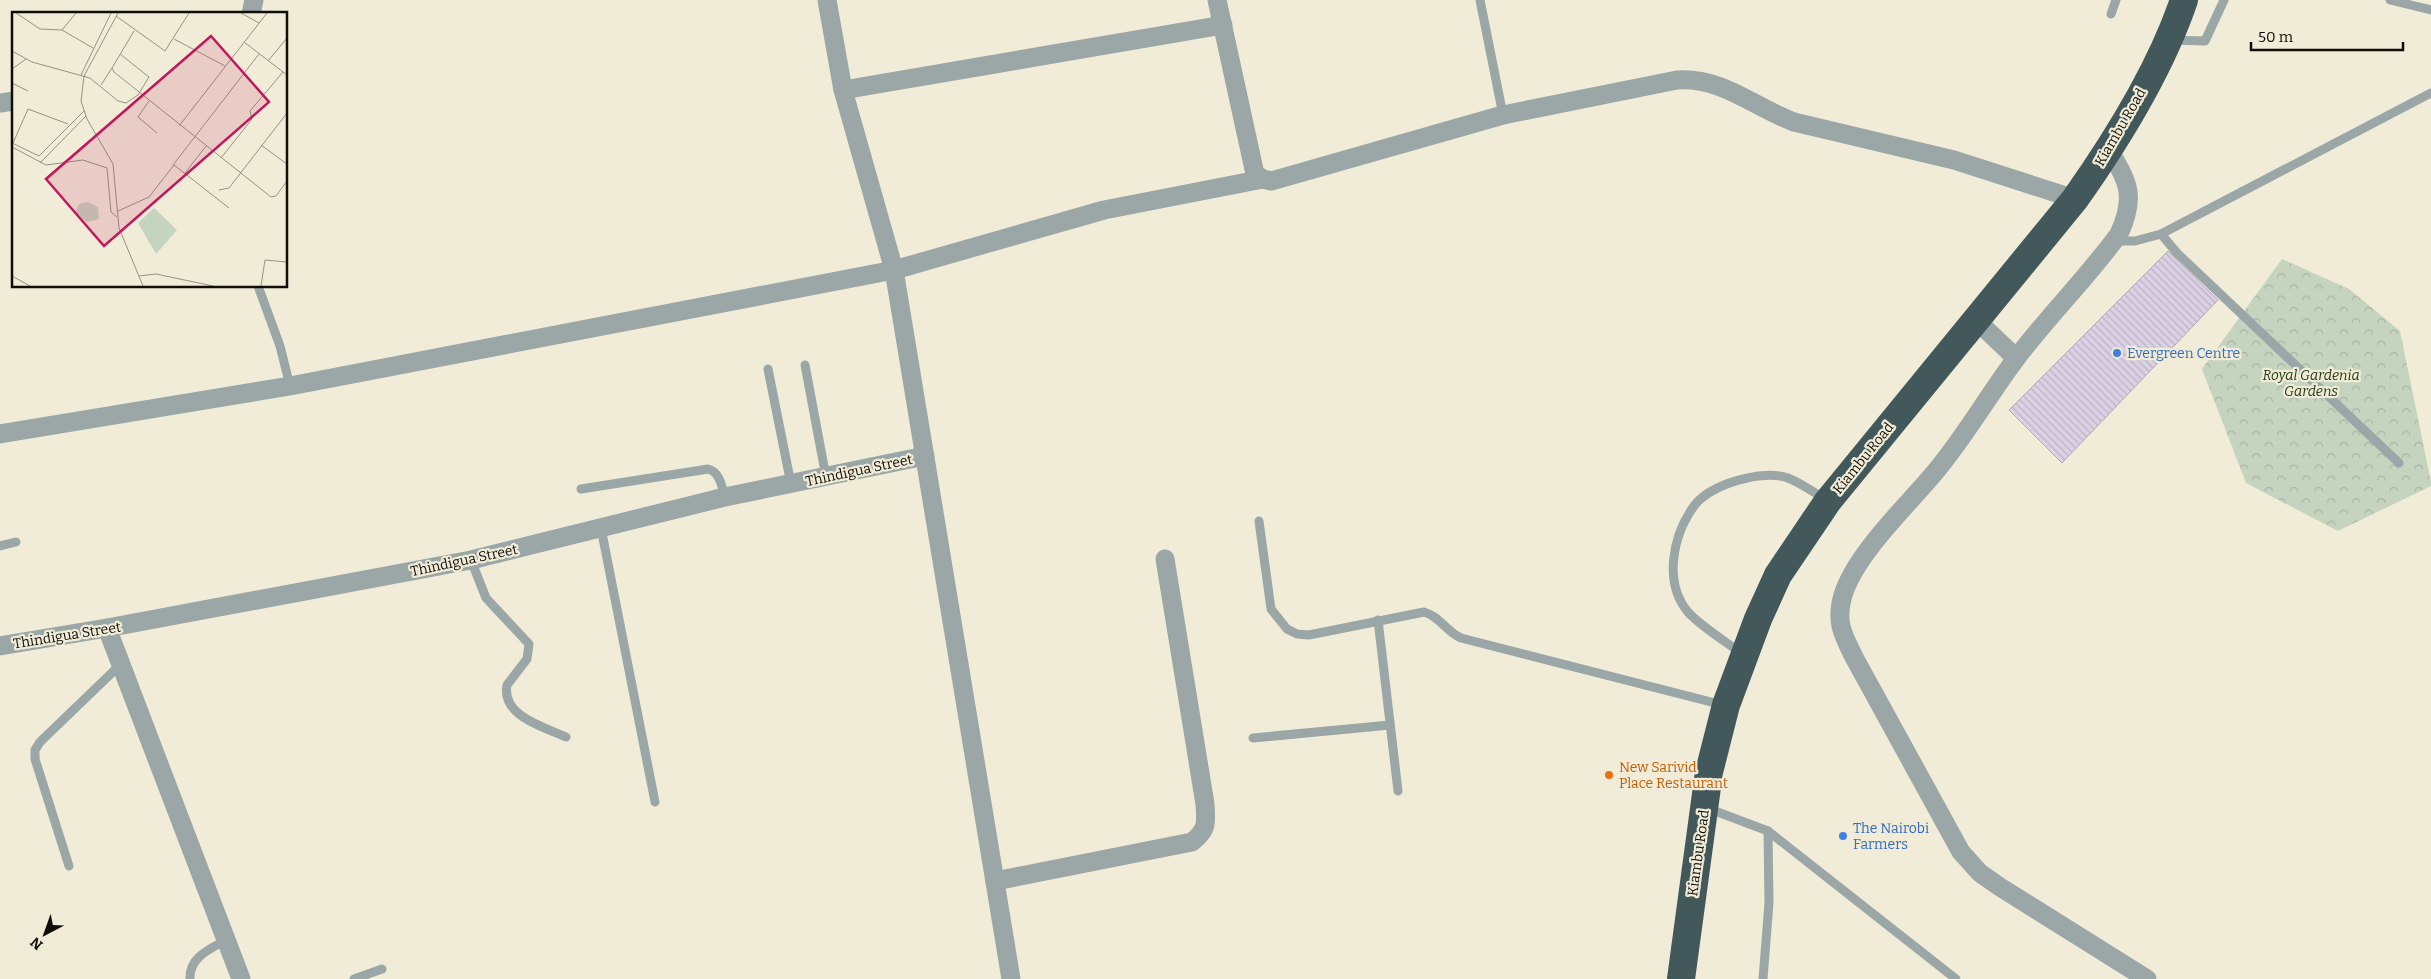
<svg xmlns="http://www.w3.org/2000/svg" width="2431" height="979" viewBox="0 0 2431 979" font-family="Bitter,serif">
	<defs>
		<pattern id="park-crowns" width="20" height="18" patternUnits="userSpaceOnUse" patternTransform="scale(1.25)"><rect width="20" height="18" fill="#c5d4bf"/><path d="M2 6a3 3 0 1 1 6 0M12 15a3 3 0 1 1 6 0" fill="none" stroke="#a8b5a3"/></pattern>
		<pattern id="building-back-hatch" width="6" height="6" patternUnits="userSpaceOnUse" patternTransform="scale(1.25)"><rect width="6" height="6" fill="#dbd1e4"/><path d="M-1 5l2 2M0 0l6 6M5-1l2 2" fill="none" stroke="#bbb2c2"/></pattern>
	</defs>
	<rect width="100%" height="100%" fill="#f0ecd8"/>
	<path fill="url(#park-crowns)" d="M 2282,259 L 2349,289 L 2400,331 L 2431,482 L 2431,486 L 2338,531 L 2246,483 L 2202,369 Z"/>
	<path fill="url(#building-back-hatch)" stroke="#b3a9bb" d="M 2168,251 L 2218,300 L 2062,463 L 2009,410 Z"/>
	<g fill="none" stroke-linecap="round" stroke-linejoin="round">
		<g stroke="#9ba6a7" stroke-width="9">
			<path d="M 1480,0 L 1503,115"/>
			<path d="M 2390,0 L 2431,10"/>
			<path d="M 2111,14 L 2116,0"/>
			<path d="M 2171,40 L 2205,41 L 2224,0"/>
			<path d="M 2161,234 L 2177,253 L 2399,463"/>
			<path d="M 2114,241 L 2135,241 L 2161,234 L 2431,93"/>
			<path d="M 258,286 L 280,346 L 290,386"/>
			<path d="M 805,365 L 826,477"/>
			<path d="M 768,369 L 791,484"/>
			<path d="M 581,489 L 708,469 C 720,472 722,487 725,497"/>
			<path d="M 1259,521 L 1271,609 L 1287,629 L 1297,634 L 1309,635 L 1424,612 C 1439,616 1447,632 1461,638 L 1723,705"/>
			<path d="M 601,528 L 655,802"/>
			<path d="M 0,546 L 16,542"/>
			<path d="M 471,560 L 486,598 L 529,644 L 527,659 L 507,685 C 501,716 544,727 566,737"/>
			<path d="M 1378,620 L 1398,791"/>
			<path d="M 1742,654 C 1727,642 1700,626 1688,612 C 1663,582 1673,535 1694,506 C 1710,484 1763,469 1788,478 C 1801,483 1813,492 1825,499"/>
			<path d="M 1253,738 L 1390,725"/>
			<path d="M 1707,808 L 1768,831 L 1956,979"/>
			<path d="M 69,866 L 35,759 L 35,750 L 40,742 L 121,664"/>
			<path d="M 190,979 C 189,957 210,949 226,940"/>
			<path d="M 354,979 L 382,969"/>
			<path d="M 1763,979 L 1769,903 L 1768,831"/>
		</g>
		<g stroke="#9ba6a7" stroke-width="19">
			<path d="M 827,0 L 843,90 L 894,270 L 1011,979"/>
			<path d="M 1217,0 L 1255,174 L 1263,179 L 1271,181 L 1503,115 L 1677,80 C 1723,77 1753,107 1794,122 L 1954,160 L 2075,199"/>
			<path d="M 251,14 L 254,0"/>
			<path d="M 843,90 L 1223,25"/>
			<path d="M 0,103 L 14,101"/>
			<path d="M 2109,151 C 2130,182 2135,199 2119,234 C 2087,278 2048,316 2015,360 C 1988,396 1965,436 1936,471 C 1908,505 1856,553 1843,595 C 1835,622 1843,635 1855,659 L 1961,852 L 1980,873 L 2000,887 L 2147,979"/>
			<path d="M 1976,320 L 2016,358"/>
			<path d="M 0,434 L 290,386 L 894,270 L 1104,210 L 1263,179"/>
			<path d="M 107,628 L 241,979"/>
			<path d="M 0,646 L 107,628 L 471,560 L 725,497 L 925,456"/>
			<path d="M 995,881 L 1192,842 C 1208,829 1206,823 1205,804 L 1165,559"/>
		</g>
		<path stroke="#42585a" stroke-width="28" d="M 1681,979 L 1709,772 L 1726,705 L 1758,619 L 1778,575 L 1828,501 L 2075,199 C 2116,141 2161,68 2184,0"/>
	</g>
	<g fill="#3f7fe0" stroke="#f0ecd8" stroke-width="2">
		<circle cx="2117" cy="353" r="5"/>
		<circle cx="1843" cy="836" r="5"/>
	</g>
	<circle fill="#e8710a" stroke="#f0ecd8" stroke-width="2" cx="1609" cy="775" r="5"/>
	<g text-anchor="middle" stroke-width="4.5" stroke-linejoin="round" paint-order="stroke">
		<g font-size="14" fill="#100e08" stroke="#f0ecd8">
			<text transform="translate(2120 127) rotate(-60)" y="5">Kiambu Road</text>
			<text transform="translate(1863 458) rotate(-51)" y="5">Kiambu Road</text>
			<text transform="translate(859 470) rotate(-12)" y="5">Thindigua Street</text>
			<text transform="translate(464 560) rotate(-12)" y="5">Thindigua Street</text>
			<text transform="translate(67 635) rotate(-9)" y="5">Thindigua Street</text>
			<text transform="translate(1698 853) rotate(-82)" y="5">Kiambu Road</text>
		</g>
		<g font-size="14" fill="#366cbe" stroke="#f0ecd8" text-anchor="start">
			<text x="2127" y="358">Evergreen Centre</text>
			<text x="1853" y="833">The Nairobi<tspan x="1853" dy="16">Farmers</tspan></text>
		</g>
		<g font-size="14" font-style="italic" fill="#233c15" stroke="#f0ecd8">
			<text x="2311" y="380">Royal Gardenia<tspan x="2311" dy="16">Gardens</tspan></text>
		</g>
		<g font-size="14" fill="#c56008" stroke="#f0ecd8" text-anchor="start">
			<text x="1619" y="772">New Sarivid<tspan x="1619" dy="16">Place Restaurant</tspan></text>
		</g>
	</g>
	<g transform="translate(12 12)">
		<rect width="275" height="275" fill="#f0ecd8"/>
		<path d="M 76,190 L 86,195 L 87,207 L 75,210 L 63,201 L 67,192 ZM 142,196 L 165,218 L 144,242 L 126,211 Z" fill="#c5d4bf"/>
		<path fill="none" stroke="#969385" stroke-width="1" d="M 4,1 L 28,17 L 50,18 L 81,36M 106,1 L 72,64 L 69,89 L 75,107 L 101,152 L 107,216 L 131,274M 229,1 L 247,11M 104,4 L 153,39 L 177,1M 50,18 L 64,1M 122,19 L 100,56 L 102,60 L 259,185 L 264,184 L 275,169M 162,27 L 213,54M 232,30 L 275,63M 0,39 L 20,50 L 78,66 L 106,89 L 114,91 L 126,83 L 137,65 L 108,42M 256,49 L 275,26M 0,57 L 14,47M 69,63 L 99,1M 0,71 L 16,79M 89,73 L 100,56M 137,89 L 126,105 L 145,121M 167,114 L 255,1M 0,131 L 27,144 L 72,99M 1,131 L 16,97 L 56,112M 249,133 L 275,152M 0,135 L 34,153 L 71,148 L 95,156 L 99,200 L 105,205M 209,146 L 240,107 L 238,99 L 271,60M 28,151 L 74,104M 161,153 L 247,42M 173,161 L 194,134M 207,178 L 217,176 L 275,101M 106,199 L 137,185 L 162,153 L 217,196M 0,264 L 18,274M 127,264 L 144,262 L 201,274M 249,274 L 253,248 L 275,250"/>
		<path fill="#c2185b" fill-opacity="0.15" stroke="#c2185b" stroke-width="2.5" d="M 199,24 L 257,90 L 92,234 L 34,167 Z"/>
		<rect width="275" height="275" fill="none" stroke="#100e08" stroke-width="2.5"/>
	</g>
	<g transform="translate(45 934) rotate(221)" stroke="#f0ecd8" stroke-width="4" paint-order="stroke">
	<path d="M0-4L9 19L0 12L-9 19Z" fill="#100e08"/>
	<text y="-8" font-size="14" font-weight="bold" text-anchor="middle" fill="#100e08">N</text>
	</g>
	<path d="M2251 42v8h152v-8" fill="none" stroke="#100e08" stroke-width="2.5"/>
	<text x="2258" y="42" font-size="15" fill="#100e08" stroke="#f0ecd8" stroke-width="4" paint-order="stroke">50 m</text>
</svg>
